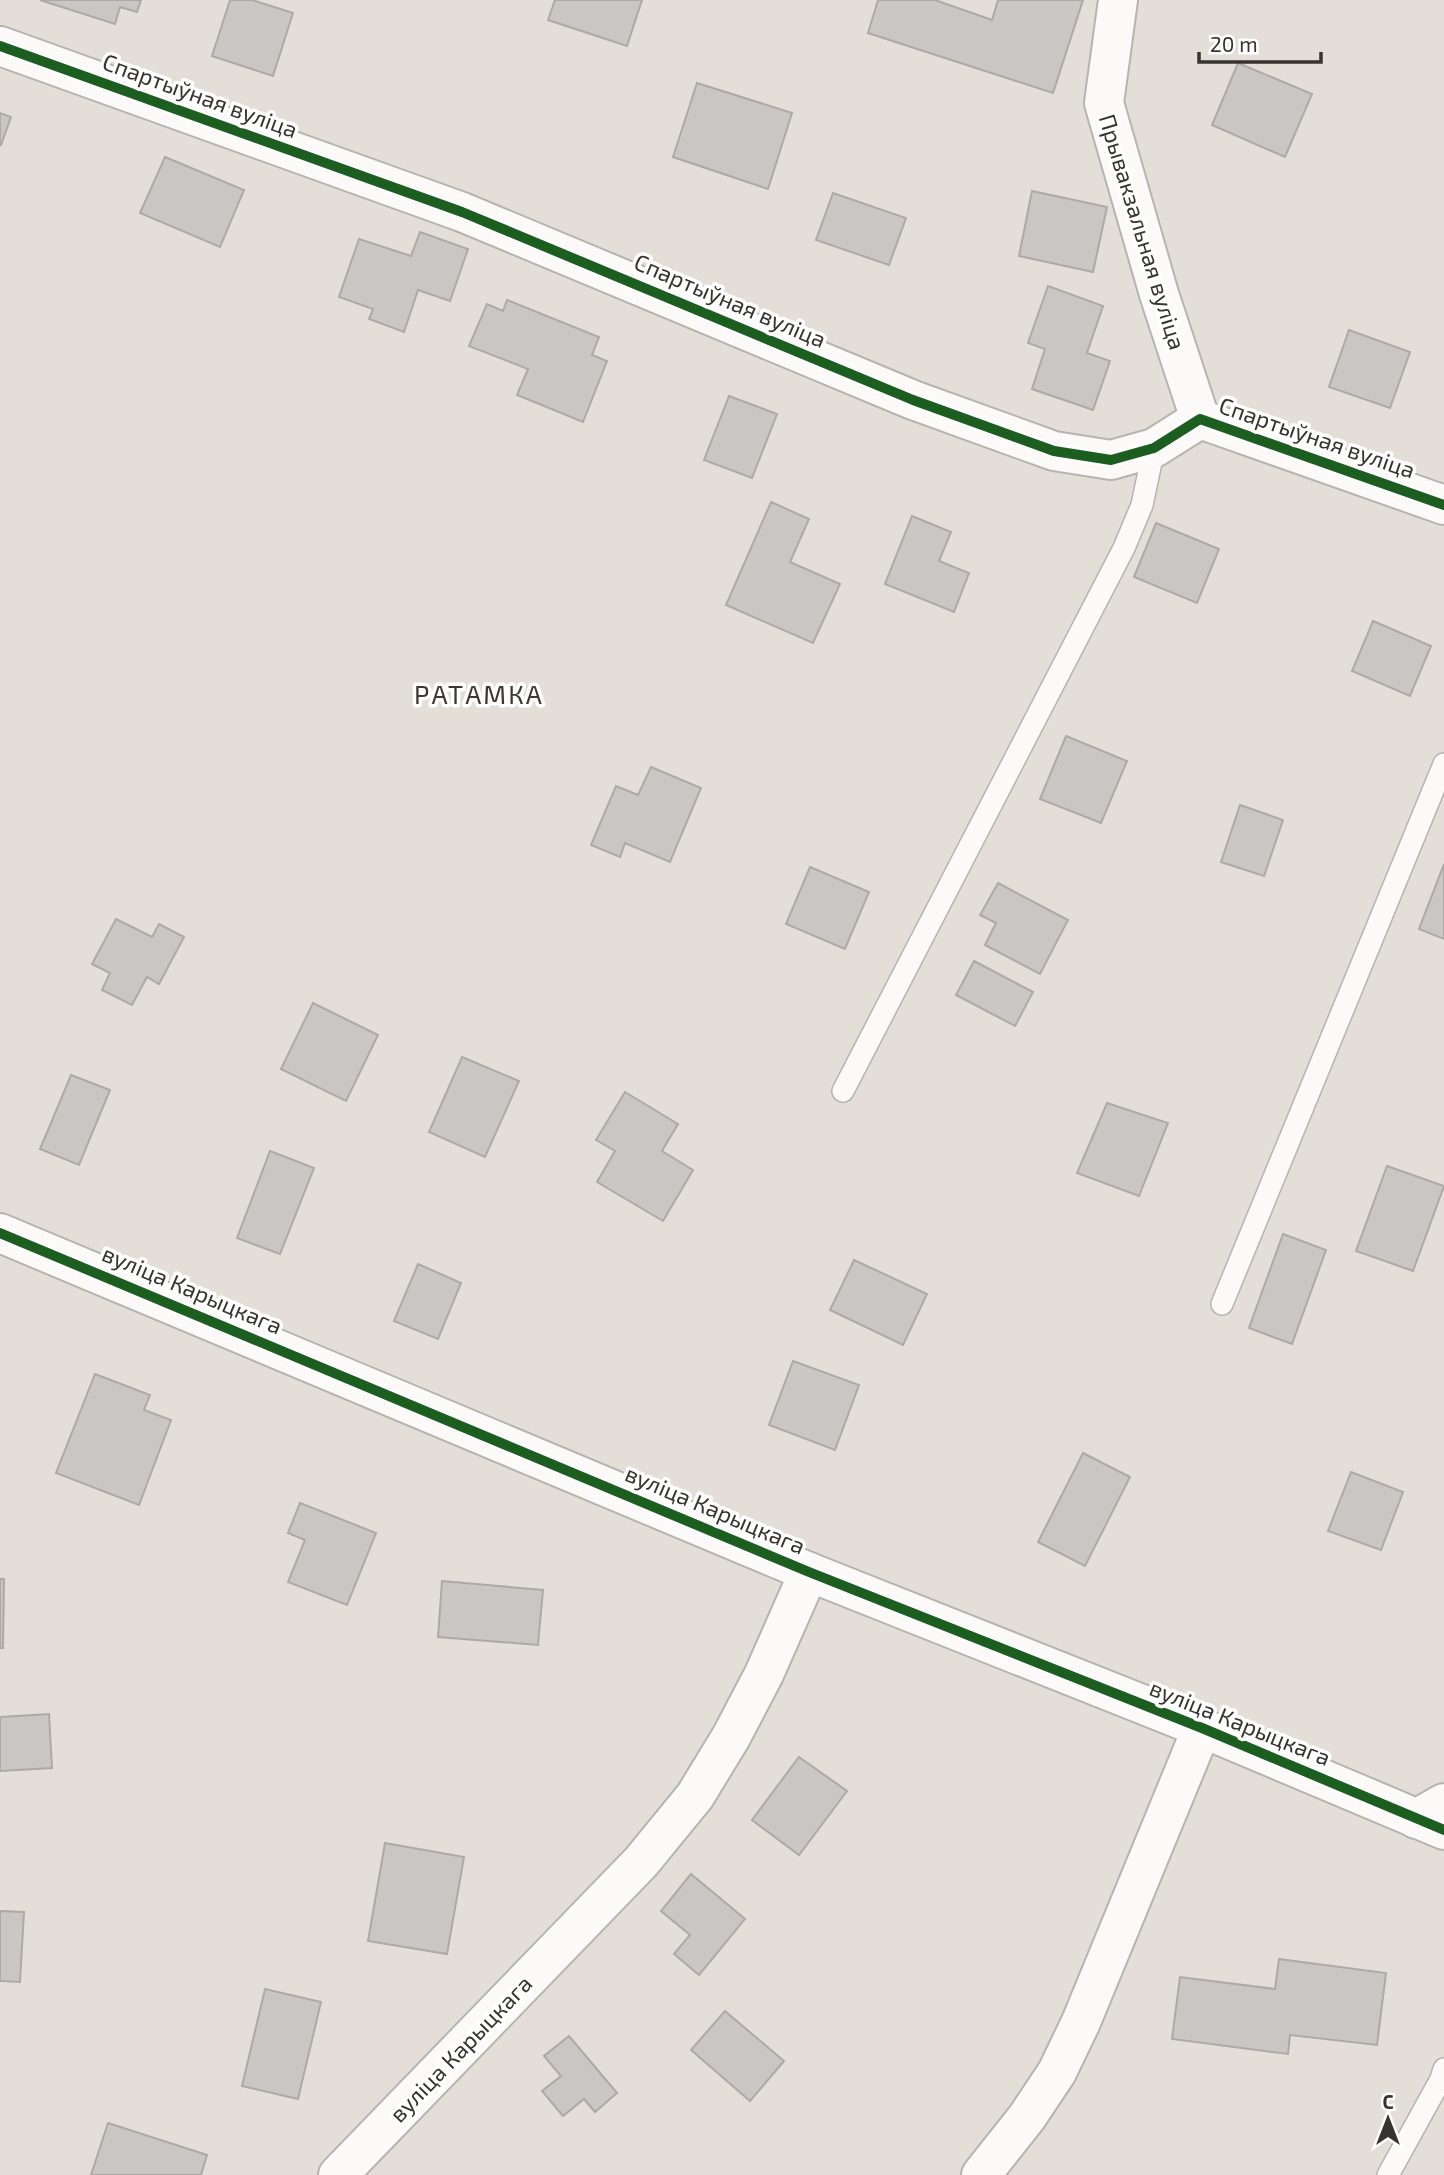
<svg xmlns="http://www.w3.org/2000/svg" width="1444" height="2175" viewBox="0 0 1444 2175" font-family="'Exo 2',sans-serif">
	<rect width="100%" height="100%" fill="#e3dfd8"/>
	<g fill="#cac6c4" stroke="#ada9a6" stroke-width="2">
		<path d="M 40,0 L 141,0 L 137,12 L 120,7 L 115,24 Z"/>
		<path d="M 230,0 L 252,0 L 293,13 L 273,76 L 212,56 Z"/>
		<path d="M 555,0 L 642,0 L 627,46 L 548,20 Z"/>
		<path d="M 878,0 L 935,0 L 992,20 L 998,0 L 1083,0 L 1053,93 L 868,33 Z"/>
		<path d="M 1238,63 L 1312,94 L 1285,157 L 1212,125 Z"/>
		<path d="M 697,83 L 792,113 L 768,189 L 673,157 Z"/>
		<path d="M 0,113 L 11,117 L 1,145 L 0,145 Z"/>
		<path d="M 165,157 L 244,190 L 220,247 L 140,213 Z"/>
		<path d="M 1032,191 L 1107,207 L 1093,272 L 1019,256 Z"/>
		<path d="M 833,193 L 906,218 L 889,265 L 816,240 Z"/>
		<path d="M 420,232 L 468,249 L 450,301 L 418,290 L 404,332 L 369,319 L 373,309 L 339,297 L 359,239 L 411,256 Z"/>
		<path d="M 1048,286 L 1103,306 L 1087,353 L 1110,361 L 1093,410 L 1032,389 L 1045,349 L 1028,343 Z"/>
		<path d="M 507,300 L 599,337 L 592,355 L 607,361 L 583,422 L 517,395 L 528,369 L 469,346 L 487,304 L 503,311 Z"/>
		<path d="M 1349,330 L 1410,352 L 1390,408 L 1329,387 Z"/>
		<path d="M 729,396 L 777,414 L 752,478 L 704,460 Z"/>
		<path d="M 771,502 L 809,519 L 790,562 L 840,584 L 813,643 L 726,605 Z"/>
		<path d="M 912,516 L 951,532 L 939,561 L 969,573 L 954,612 L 885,584 Z"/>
		<path d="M 1156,523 L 1219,549 L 1197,603 L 1134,577 Z"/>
		<path d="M 1373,621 L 1431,646 L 1410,696 L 1352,671 Z"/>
		<path d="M 1066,736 L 1127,761 L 1101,823 L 1040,799 Z"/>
		<path d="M 651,767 L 701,788 L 670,862 L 625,843 L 620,857 L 591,845 L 616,786 L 638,795 Z"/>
		<path d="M 1240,805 L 1283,820 L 1264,876 L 1221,862 Z"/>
		<path d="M 1444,864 L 1444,939 L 1419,929 Z"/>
		<path d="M 810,867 L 869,892 L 845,949 L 786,924 Z"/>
		<path d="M 998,883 L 1068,920 L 1040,974 L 985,945 L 996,923 L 980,915 Z"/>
		<path d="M 116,919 L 152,937 L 159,924 L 184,937 L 159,984 L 147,977 L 132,1005 L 102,990 L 110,973 L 92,964 Z"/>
		<path d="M 974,961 L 1033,992 L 1015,1026 L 956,995 Z"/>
		<path d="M 313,1003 L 378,1035 L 346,1101 L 281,1069 Z"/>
		<path d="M 462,1057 L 519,1081 L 485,1157 L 429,1132 Z"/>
		<path d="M 71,1075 L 110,1090 L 79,1165 L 40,1149 Z"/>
		<path d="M 625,1092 L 678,1124 L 662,1151 L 693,1170 L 663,1221 L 597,1182 L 615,1151 L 596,1140 Z"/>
		<path d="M 1107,1103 L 1168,1123 L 1139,1196 L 1077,1173 Z"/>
		<path d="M 270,1151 L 314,1168 L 280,1254 L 237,1238 Z"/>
		<path d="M 1387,1166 L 1444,1186 L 1413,1271 L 1356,1251 Z"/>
		<path d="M 1283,1234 L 1326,1250 L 1292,1344 L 1249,1328 Z"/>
		<path d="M 854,1260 L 927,1294 L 903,1345 L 830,1310 Z"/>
		<path d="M 418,1264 L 461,1283 L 438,1339 L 394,1321 Z"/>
		<path d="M 793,1361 L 859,1385 L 835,1450 L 769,1425 Z"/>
		<path d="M 95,1374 L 150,1395 L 144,1410 L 171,1420 L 139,1505 L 56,1473 Z"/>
		<path d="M 1083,1453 L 1130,1477 L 1085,1566 L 1038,1542 Z"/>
		<path d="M 1351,1472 L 1403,1492 L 1381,1550 L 1328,1531 Z"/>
		<path d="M 300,1503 L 376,1533 L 347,1605 L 288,1582 L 305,1540 L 288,1533 Z"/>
		<path d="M 0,1579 L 4,1579 L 3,1648 L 0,1648 Z"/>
		<path d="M 442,1581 L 543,1590 L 538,1645 L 438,1637 Z"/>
		<path d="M 49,1714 L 52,1768 L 0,1771 L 0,1717 Z"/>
		<path d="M 799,1757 L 847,1791 L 799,1855 L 752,1820 Z"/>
		<path d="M 385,1843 L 464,1857 L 447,1954 L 368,1941 Z"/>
		<path d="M 691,1874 L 745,1919 L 699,1975 L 674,1954 L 690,1935 L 661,1911 Z"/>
		<path d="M 0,1911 L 24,1912 L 20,1982 L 0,1981 Z"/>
		<path d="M 1279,1959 L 1386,1973 L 1377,2045 L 1290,2035 L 1288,2054 L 1172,2039 L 1180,1977 L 1275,1989 Z"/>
		<path d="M 265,1989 L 321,2002 L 298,2099 L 242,2086 Z"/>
		<path d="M 725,2011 L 784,2061 L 750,2101 L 691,2050 Z"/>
		<path d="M 569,2036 L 617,2093 L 595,2112 L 584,2099 L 563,2116 L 542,2091 L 561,2076 L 544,2056 Z"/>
		<path d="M 108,2123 L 207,2155 L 201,2175 L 91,2175 Z"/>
	</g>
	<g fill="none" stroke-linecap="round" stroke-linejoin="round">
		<g stroke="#b6b4af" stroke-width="24">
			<g id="lane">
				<path d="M 843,1091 L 1124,548 L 1142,505 L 1154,448"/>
				<path d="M 1222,1304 L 1444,764"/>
				<path d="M 1388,2175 L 1441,2079 L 1444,2069"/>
			</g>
		</g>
		<g stroke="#b6b4af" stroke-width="42">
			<g id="street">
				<path d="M 1118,0 L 1104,103 L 1159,294 L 1200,419"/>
				<path d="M 0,46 L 462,212 L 913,400 L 1054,451 L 1111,460 L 1154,448 L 1200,419 L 1444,505"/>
				<path d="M 1416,1819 L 1444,1803"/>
				<path d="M 338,2175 L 641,1862 L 695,1796 L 731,1737 L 764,1674 L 809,1572"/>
				<path d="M 981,2175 L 1027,2117 L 1057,2072 L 1081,2022 L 1202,1728"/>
			</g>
		</g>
		<g stroke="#b6b4af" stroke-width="42">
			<path id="secondary" d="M 0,1233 L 809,1572 L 1202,1728 L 1444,1830"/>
		</g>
		<use href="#lane" stroke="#fbfaf9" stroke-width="21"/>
		<use href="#street" stroke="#fbfaf9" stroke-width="38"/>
		<use href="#secondary" stroke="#fbfaf9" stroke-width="38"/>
		<g stroke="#fff" stroke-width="15">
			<g id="cycleway">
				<path d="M 0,46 L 462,212 L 913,400 L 1054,451 L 1111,460 L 1154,448 L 1200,419 L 1444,505"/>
				<path d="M 0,1233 L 809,1572 L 1202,1728 L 1444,1830"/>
			</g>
		</g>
		<use href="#cycleway" stroke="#1b5e20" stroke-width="10"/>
	</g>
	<g text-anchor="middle" stroke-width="7" stroke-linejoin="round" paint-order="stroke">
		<g font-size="23" fill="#37342f" stroke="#fff">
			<text transform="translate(200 96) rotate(20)" y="8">Спартыўная вуліца</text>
			<text transform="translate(1142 232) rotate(73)" y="8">Прывакзальная вуліца</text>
			<text transform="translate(730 301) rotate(23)" y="8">Спартыўная вуліца</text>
			<text transform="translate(1317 438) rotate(19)" y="8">Спартыўная вуліца</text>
			<text transform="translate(192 1290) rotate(23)" y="8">вуліца Карыцкага</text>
			<text transform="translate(715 1510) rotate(23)" y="8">вуліца Карыцкага</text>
			<text transform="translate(1240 1723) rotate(22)" y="8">вуліца Карыцкага</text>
			<text transform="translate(461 2049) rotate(-46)" y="8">вуліца Карыцкага</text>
		</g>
		<g font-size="26" letter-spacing="2" fill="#3e382f" stroke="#fff">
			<text x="479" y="704">РАТАМКА</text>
		</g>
	</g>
	<g transform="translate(1388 2119)" stroke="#ffffff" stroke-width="5" paint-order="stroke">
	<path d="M0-5L12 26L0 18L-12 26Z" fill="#37342f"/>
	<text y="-10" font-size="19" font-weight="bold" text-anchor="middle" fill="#37342f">С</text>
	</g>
	<path d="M1199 52v10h122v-10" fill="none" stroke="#37342f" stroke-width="3.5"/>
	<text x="1210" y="52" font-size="21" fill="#37342f" stroke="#ffffff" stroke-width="5" paint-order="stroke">20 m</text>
</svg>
